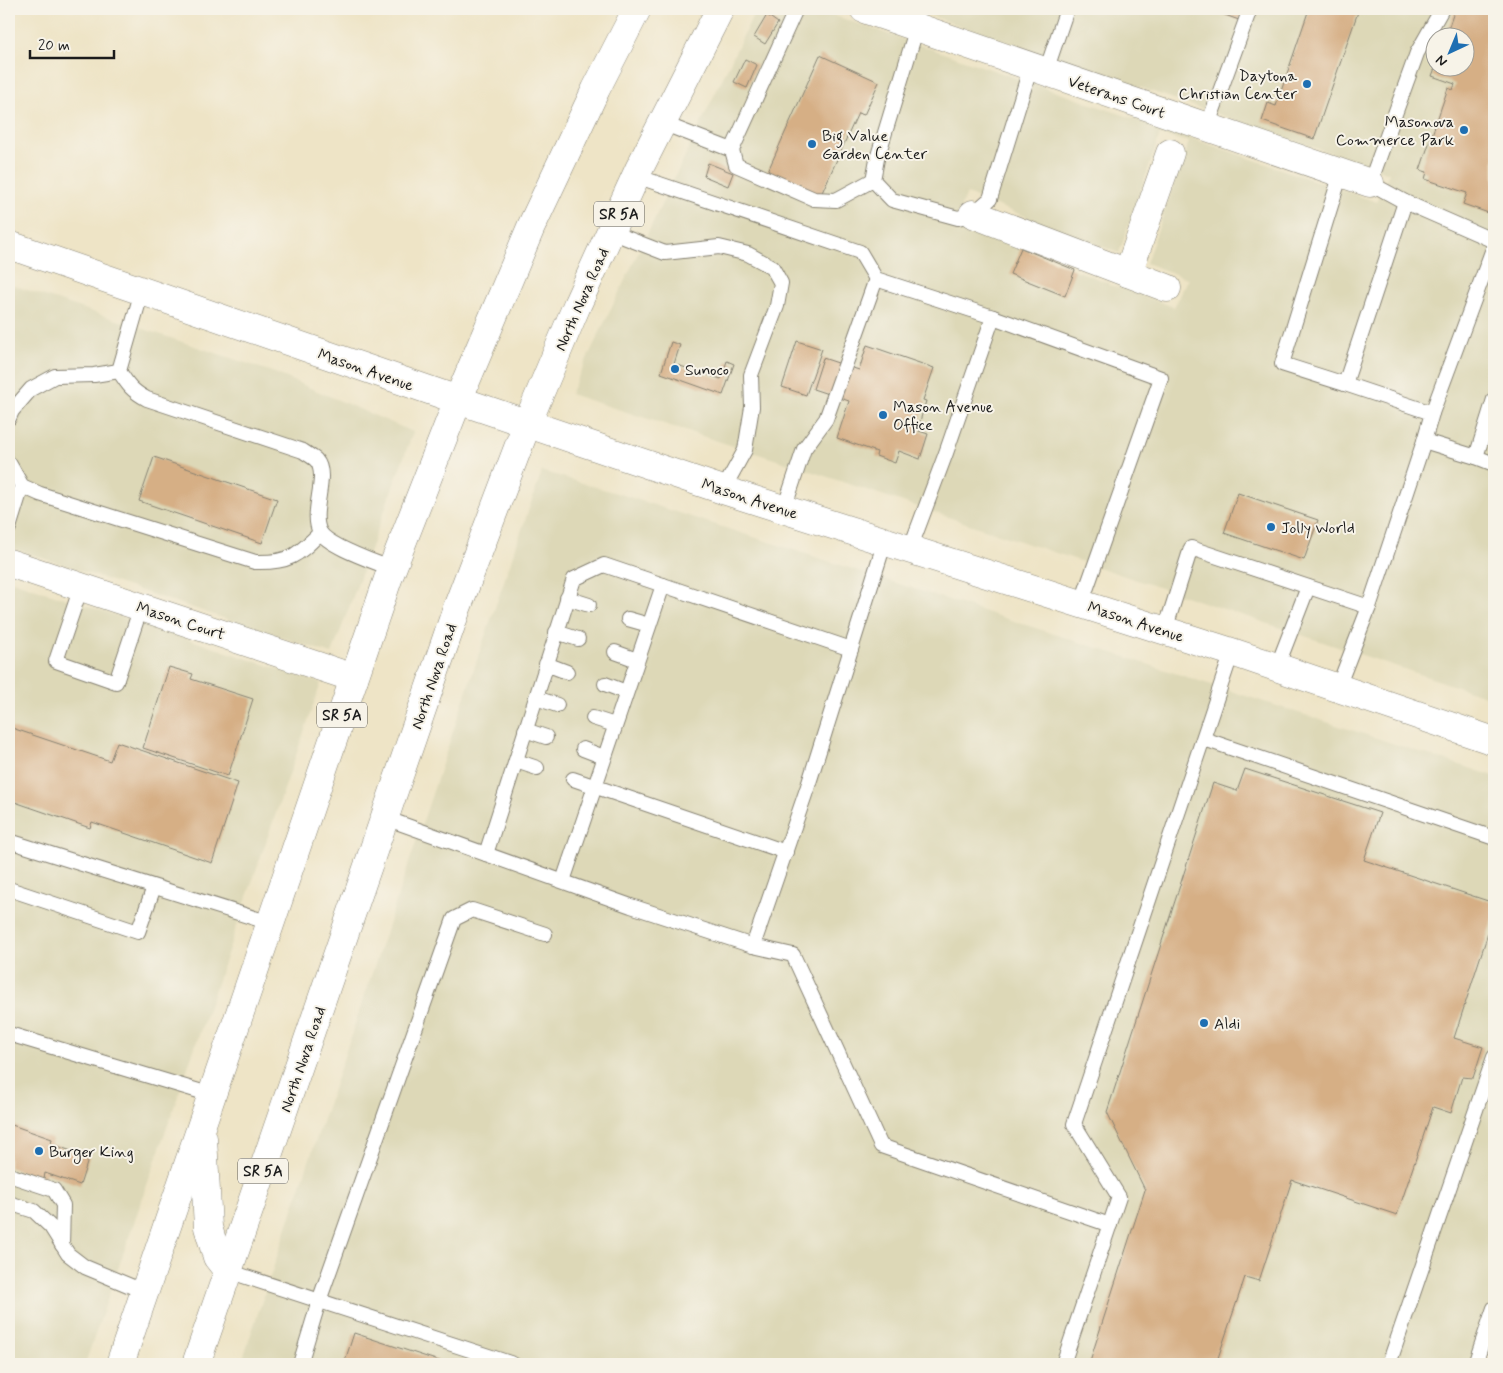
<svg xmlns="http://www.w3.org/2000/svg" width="1503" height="1373" viewBox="0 0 1503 1373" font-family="Mynerve,sans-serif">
	<rect width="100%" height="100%" fill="#f7f3e8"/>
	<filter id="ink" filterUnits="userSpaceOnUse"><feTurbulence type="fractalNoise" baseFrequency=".02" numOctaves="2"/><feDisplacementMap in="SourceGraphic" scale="10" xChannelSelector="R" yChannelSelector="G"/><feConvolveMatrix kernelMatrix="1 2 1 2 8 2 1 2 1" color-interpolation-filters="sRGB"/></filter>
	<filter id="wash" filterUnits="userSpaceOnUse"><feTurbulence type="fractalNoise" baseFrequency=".0096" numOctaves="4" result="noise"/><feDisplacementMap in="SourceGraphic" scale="20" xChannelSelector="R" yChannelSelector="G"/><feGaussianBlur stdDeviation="1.12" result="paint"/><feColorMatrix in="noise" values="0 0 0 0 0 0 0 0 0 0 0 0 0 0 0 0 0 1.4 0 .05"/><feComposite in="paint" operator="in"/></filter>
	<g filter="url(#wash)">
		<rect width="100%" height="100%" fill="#eee4c6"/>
		<g fill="#ddd8b7" fill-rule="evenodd">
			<path d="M 756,9 L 815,9 L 1377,202 L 1389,173 L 912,9 L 1494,9 L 1494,699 L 771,458 L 570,394 ZM 1436,38 L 1466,38 L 1466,68 L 1436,68 ZM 1160,135 L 1189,142 L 1146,263 L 1188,279 L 1174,307 L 1122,288 L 1108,285 L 1109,283 L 953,223 L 967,194 L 1119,253 Z"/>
			<path d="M 9,284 L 275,373 L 413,432 L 332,654 L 9,547 Z"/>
			<path d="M 542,471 L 623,495 L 1494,776 L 1494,1330 L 1483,1364 L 241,1364 L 480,651 Z"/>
			<path d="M 9,580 L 321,683 L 85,1364 L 9,1364 Z"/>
		</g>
		<g id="blocks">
			<g fill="#d6af85">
				<path d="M 1208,9 L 1243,9 L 1239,20 Z"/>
				<path d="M 1309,9 L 1359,9 L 1314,139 L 1262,121 L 1268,103 L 1276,106 Z"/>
				<path d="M 1455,9 L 1494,9 L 1494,215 L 1463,204 L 1467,193 L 1425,179 L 1427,172 L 1420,170 L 1448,88 L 1453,90 L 1455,84 L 1432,76 L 1435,68 L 1466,68 L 1466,38 L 1445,38 Z"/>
				<path d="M 767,15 L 778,23 L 765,44 L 754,37 Z"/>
				<path d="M 820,55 L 879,82 L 864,115 L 858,113 L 820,197 L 767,173 Z"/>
				<path d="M 745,59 L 757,65 L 747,88 L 734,82 Z"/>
				<path d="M 708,163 L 733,173 L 728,186 L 704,176 Z"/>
				<path d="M 1021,248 L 1075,270 L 1065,296 L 1010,274 Z"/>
				<path d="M 797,341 L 822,349 L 806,395 L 782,387 Z"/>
				<path d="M 671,342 L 680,345 L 674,364 L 721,379 L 727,361 L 734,364 L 723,395 L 661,373 Z"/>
				<path d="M 867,345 L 934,368 L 923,400 L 926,401 L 918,428 L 919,431 L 928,434 L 920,459 L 899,451 L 895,463 L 876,456 L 877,452 L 837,438 L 849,401 L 813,389 L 823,358 L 859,370 Z"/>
				<path d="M 154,457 L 277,499 L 262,543 L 139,501 Z"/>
				<path d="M 1238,493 L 1318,520 L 1304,560 L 1224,533 Z"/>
				<path d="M 169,667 L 193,674 L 191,679 L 253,699 L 228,776 L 143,748 Z"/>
				<path d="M 9,727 L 110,761 L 117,742 L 238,783 L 212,863 L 92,822 L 90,828 L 9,800 Z"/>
				<path d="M 1245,769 L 1380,813 L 1364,860 L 1494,903 L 1494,915 L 1454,1038 L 1483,1047 L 1473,1078 L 1462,1077 L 1451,1113 L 1433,1107 L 1397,1215 L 1292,1180 L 1259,1281 L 1245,1277 L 1216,1364 L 1089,1364 L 1145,1190 L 1107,1112 L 1213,783 L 1237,791 Z"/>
				<path d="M 9,1124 L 52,1139 L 51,1144 L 89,1157 L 80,1185 L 45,1173 L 44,1179 L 9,1167 Z"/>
				<path d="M 354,1333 L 448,1364 L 344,1364 Z"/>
			</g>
		</g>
	</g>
	<g filter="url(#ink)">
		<use href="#blocks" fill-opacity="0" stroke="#858071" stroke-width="1"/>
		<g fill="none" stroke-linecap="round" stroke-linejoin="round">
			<g stroke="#858071" stroke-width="16">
				<g id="lane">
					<path d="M 796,9 L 732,150 L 736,165 L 814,199 L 836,200 L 873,180"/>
					<path d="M 1442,9 L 1417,53 L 1370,183 L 1405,202 L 1494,241"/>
					<path d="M 917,27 L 877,159 L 873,180 L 892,200 L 958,218 L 973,214 L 990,199 L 1031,66"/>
					<path d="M 1046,71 L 1067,9"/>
					<path d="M 662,123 L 732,150"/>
					<path d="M 1207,127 L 1250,9"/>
					<path d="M 1341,173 L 1282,364 L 1345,384"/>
					<path d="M 636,176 L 860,252 L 876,279 L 993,317"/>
					<path d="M 1405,202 L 1345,384 L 1432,413"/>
					<path d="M 611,232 L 665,253 L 719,247 L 748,254 L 772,267 L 781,283 L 777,306 L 751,375 L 752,407 L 745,450 L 723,490"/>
					<path d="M 142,291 L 119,371 C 128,385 132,391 147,399 L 303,451 C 307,454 313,457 316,460 C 330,476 309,512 320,532 C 329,547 376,562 392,569"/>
					<path d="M 9,418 L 12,411 L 31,389 L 55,376 L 94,375 L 119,371"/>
					<path d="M 1424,441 L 1476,457 L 1494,399"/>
					<path d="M 1476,457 L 1494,464"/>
					<path d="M 9,463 L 22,486 L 40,494 L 255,562 C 289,563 297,556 320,533"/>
					<path d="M 784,509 L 804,449 L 826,419 L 876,279"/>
					<path d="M 9,528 L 22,486"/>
					<path d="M 885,541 L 808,786 L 753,946 L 793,955 L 881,1146 L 1110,1225"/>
					<path d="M 910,549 L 946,453 L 993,317 L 1161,378 L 1081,604"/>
					<path d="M 81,587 L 56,661 L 116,682 L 141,607"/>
					<path d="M 567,598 L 589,605"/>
					<path d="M 628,619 L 649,625"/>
					<path d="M 1165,630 L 1191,548 L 1369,607"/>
					<path d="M 556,632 L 578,639"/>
					<path d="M 615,652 L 637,660"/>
					<path d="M 546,664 L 567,672"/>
					<path d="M 1277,667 L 1308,587"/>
					<path d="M 605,684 L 626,692"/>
					<path d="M 1338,687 L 1369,607 L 1424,441 L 1432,413 L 1494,246"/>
					<path d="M 536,698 L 557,705"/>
					<path d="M 593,718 L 615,725"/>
					<path d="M 525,730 L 546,737"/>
					<path d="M 1204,739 L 1494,838"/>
					<path d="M 583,749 L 604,757"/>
					<path d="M 516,761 L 537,768"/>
					<path d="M 573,779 L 786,852"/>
					<path d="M 385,818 L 631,906 L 753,946"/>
					<path d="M 9,841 L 270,923"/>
					<path d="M 486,854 L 574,579 L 604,565 L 663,585"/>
					<path d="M 563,881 L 663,585 L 851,649"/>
					<path d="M 9,889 L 138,932 L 154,887"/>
					<path d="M 9,1034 L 212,1095"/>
					<path d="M 9,1175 L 54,1190 L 63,1205 L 62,1245"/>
					<path d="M 9,1203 L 34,1211 L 51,1227 L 68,1254 L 85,1267 L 145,1292"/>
					<path d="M 228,1271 L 513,1364"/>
					<path d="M 300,1364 L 319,1301 L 454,919 L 472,910 L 545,934"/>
					<path d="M 1063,1364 L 1119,1197 L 1074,1124 L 1232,652"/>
					<path d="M 1389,1364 L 1494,1057"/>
					<path d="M 1475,1364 L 1494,1308"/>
				</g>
			</g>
			<g stroke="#858071" stroke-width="29">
				<g id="street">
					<path d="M 864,9 L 1370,183"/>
					<path d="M 973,214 L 1167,288"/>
					<path d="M 1128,273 L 1170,153"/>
					<path d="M 9,563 L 354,678"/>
				</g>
			</g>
			<g stroke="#858071" stroke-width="29">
				<path id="secondary" d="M 9,245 L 458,400 L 723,490 L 1232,652 L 1494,741"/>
			</g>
			<g stroke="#858071" stroke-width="29">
				<g id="primary">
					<path d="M 203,1138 L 208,1227 L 217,1257 L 228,1271"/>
					<path d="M 120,1364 L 388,579 L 458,400 L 531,227 L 596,89 L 637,9"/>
					<path d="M 196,1364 L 457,608 L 527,424 L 577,305 L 639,169 L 720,9"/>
				</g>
			</g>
			<use href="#lane" stroke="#fff" stroke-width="14"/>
			<use href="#street" stroke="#fff" stroke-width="28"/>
			<use href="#secondary" stroke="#fff" stroke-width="28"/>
			<use href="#primary" stroke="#fff" stroke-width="28"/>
		</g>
	</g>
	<g fill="#1f6fb2" stroke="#f7f3e8" stroke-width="2">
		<circle cx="1307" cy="84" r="5"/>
		<circle cx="1464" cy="130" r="5"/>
		<circle cx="812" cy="144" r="5"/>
		<circle cx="675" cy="369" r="5"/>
		<circle cx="883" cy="415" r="5"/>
		<circle cx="1271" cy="527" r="5"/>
		<circle cx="1204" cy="1023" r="5"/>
		<circle cx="39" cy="1151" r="5"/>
	</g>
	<g text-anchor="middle" stroke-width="4" stroke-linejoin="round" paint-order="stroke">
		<g fill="#f7f3e8" stroke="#5e5c59" stroke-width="1">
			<rect x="594" y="201.5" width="50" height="25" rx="4"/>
			<rect x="317" y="702.5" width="50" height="25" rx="4"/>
			<rect x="238" y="1158.5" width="50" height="25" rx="4"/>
		</g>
		<g font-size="15" font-weight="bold" fill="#1c1c1c">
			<text x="619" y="219">SR 5A</text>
			<text x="342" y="720">SR 5A</text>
			<text x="263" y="1176">SR 5A</text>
		</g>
		<g font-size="16" fill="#1c1c1c" stroke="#f7f3e8" text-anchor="start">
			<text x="1297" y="81" text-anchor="end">Daytona<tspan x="1297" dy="18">Christian Center</tspan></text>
			<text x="1454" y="127" text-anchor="end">Masonova<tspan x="1454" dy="18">Commerce Park</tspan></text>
			<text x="822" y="141">Big Value<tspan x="822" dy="18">Garden Center</tspan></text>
			<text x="685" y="375">Sunoco</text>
			<text x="893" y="412">Mason Avenue<tspan x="893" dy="18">Office</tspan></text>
			<text x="1281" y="533">Jolly World</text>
			<text x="1214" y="1029">Aldi</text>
			<text x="49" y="1157">Burger King</text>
		</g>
		<g font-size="16" fill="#1c1c1c" stroke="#f7f3e8">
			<text transform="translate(1117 96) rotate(19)" y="6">Veterans Court</text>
			<text transform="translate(581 299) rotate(-66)" y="6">North Nova Road</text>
			<text transform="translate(366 369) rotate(19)" y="6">Mason Avenue</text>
			<text transform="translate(750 498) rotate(18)" y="6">Mason Avenue</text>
			<text transform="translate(181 620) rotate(18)" y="6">Mason Court</text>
			<text transform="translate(1136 621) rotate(18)" y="6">Mason Avenue</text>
			<text transform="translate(433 676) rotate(-71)" y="6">North Nova Road</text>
			<text transform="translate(302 1059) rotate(-71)" y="6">North Nova Road</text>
		</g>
	</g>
	<rect width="1503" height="1373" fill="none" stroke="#f7f3e8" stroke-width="30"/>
	<g transform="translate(1450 52) rotate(224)"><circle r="24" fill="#f7f3e8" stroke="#9f9d96"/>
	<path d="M0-4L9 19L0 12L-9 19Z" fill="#1f6fb2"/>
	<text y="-8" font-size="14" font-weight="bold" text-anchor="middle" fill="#1c1c1c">N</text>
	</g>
	<path d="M30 50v8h84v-8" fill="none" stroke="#1c1c1c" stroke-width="2.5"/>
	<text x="38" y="50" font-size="15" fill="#1c1c1c" stroke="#f7f3e8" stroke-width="4" paint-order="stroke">20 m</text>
</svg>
